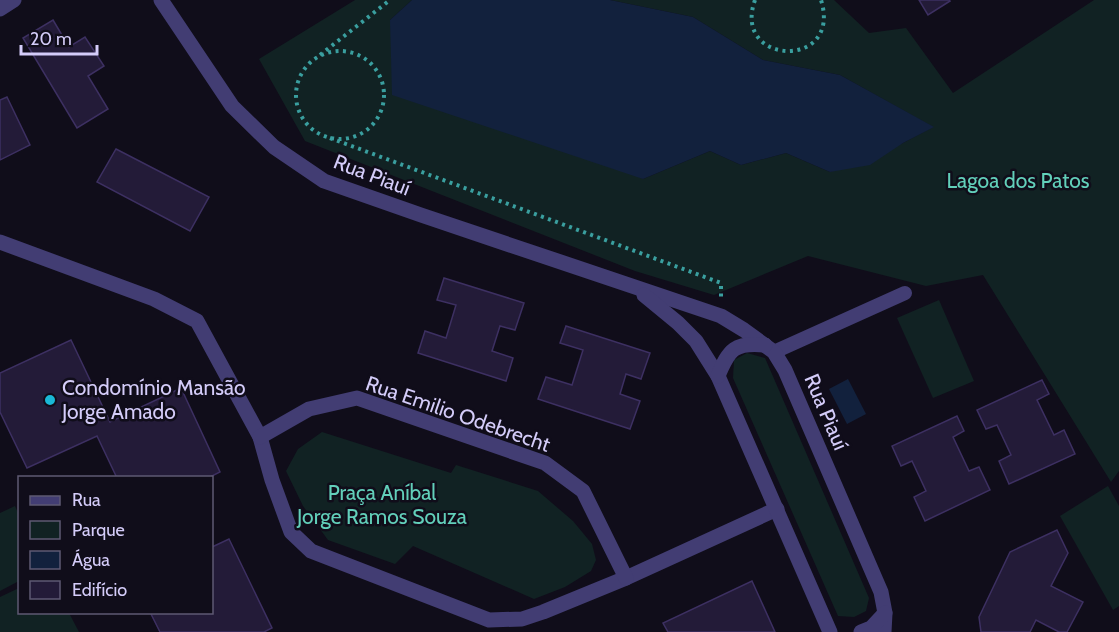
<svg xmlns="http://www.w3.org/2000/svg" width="1119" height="632" viewBox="0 0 1119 632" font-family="Cabin,sans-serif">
	<rect width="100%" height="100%" fill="#100d1a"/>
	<g fill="#112223">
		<path d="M 355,0 L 412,0 L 390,20 L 643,179 L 710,151 L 741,165 L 786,153 L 830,172 L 903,143 L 933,127 L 840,75 L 763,60 L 693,17 L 610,0 L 834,0 L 869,33 L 906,28 L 953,93 L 1094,0 L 1119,0 L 1119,471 L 1111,482 L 983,275 L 926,286 L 808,256 L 714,295 L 635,271 L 305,141 L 259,59 Z"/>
		<path d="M 939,300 L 974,381 L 933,398 L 897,318 Z"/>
		<path d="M 747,353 L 765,358 L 869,598 L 866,611 L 854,617 L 838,616 L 733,378 L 734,360 Z"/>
		<path d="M 322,432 L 451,473 L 456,465 L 538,491 L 573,521 L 592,544 L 596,560 L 591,571 L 565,587 L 534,599 L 413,546 L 395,564 L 328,540 L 303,506 L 286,471 L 298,449 Z"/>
		<path d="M 1108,486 L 1119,506 L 1119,606 L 1113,610 L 1060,516 Z"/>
		<path d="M 15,506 L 19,515 L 19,581 L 0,591 L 0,513 Z"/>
		<path d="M 19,588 L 20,612 L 69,613 L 79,632 L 0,632 L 0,597 Z"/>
	</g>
	<g fill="#12213d">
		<path d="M 412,0 L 610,0 L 693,17 L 763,60 L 840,75 L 934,127 L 903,143 L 870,165 L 830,172 L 786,153 L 741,165 L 710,151 L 643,179 L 392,95 L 390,20 Z"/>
		<path d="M 848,379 L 866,414 L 847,424 L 829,389 Z"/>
	</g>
	<g fill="#231b38" stroke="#3d3062" stroke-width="1.5">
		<path d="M 919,0 L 949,0 L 950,1 L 928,15 Z"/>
		<path d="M 53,20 L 69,47 L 85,37 L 104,66 L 88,76 L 108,109 L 77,128 L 23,38 Z"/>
		<path d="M 7,97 L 30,145 L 0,160 L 0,100 Z"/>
		<path d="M 116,149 L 209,197 L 190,231 L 97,182 Z"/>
		<path d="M 444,278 L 524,303 L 515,330 L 500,326 L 492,351 L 513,358 L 506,381 L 418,353 L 425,331 L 446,338 L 456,305 L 437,300 Z"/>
		<path d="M 566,326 L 650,353 L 641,379 L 626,374 L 620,394 L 640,401 L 630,429 L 538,399 L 546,377 L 572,385 L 583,350 L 560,343 Z"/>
		<path d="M 71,340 L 110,422 L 181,388 L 220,472 L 208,478 L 117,478 L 97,436 L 27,468 L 0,412 L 0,373 Z"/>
		<path d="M 1042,380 L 1049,394 L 1037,400 L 1054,435 L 1064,430 L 1075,454 L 1009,484 L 999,461 L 1011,455 L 997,425 L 986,429 L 977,410 Z"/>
		<path d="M 957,416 L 964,431 L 953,437 L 969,471 L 979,467 L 990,490 L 925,521 L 914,497 L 926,491 L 912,461 L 901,466 L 892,446 Z"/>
		<path d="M 1057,530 L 1068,553 L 1051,586 L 1083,602 L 1067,632 L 1059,632 L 1036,620 L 1030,632 L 981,632 L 979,617 L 1010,552 Z"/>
		<path d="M 229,539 L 272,628 L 264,632 L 160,632 L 150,612 L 212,612 L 212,547 Z"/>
		<path d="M 752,581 L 775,632 L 668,632 L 663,623 Z"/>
	</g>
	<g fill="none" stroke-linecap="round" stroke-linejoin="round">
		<g stroke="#3a9f9f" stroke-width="4" stroke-dasharray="3 4.5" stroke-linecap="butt">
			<path d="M 755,0 C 731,66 843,70 821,0"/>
			<circle cx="340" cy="95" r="44"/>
			<path d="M 320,55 L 390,0"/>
			<path d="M 330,138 L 721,283 L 721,297"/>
		</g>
		<path stroke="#423d73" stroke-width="14" d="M 774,352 L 905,293"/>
		<g stroke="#423d73" stroke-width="15">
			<path d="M 0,9 L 14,0"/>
			<path d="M 0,242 L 154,299 L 197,321 L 260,437 L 272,480 L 291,532 L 311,551 L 489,620 L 522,619 L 543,612 L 626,578 L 777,509"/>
			<path d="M 260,437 L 309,409 L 357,398 L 545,463 L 583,491 L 626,578"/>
		</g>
		<g stroke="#423d73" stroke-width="15">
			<path d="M 161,0 L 232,106 L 274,147 L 324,181 L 421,215 L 721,316 L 744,330 L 774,352 L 785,370 L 881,592 L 885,613 L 884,632"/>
			<path d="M 644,295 L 678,323 L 696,341 L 718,376 L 830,632"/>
			<path d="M 718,376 C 729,349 735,342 765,345"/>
			<path d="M 861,632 L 871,628 L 885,613"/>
		</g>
	</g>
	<circle fill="#1ab8d6" stroke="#100d1a" stroke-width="2" cx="50" cy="400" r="6"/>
	<g text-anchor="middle" stroke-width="5" stroke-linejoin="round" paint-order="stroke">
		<g font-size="21" fill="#d4ccf9" stroke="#100d1a">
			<text transform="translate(372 175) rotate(21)" y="7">Rua Piauí</text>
			<text transform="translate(826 412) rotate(67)" y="7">Rua Piauí</text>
			<text transform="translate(458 414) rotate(19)" y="7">Rua Emilio Odebrecht</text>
		</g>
		<g font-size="21" fill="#62cfba" stroke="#100d1a">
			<text x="1018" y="188">Lagoa dos Patos</text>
			<text x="382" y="500">Praça Aníbal<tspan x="382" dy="24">Jorge Ramos Souza</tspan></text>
		</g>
		<g font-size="21" fill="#d4ccf9" stroke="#100d1a" text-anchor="start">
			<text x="62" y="395">Condomínio Mansão<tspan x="62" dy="24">Jorge Amado</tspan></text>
		</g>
	</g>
	<rect x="18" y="476" width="195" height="138" fill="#100d1a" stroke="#5e5973" stroke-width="1.5"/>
	<rect x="30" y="496" width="30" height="9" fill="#423d73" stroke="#5e5973" stroke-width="1.5"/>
	<text x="72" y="506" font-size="18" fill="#d4ccf9">Rua</text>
	<rect x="30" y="521" width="30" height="18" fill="#112223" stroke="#5e5973" stroke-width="1.5"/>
	<text x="72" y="536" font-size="18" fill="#d4ccf9">Parque</text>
	<rect x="30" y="551" width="30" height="18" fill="#12213d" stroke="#5e5973" stroke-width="1.5"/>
	<text x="72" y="566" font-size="18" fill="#d4ccf9">Água</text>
	<rect x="30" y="581" width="30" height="18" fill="#231b38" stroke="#5e5973" stroke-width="1.5"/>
	<text x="72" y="596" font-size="18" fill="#d4ccf9">Edifício</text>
	<path d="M21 45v9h76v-9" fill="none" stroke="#d4ccf9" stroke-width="3"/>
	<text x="30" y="45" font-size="18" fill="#d4ccf9" stroke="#100d1a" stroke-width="4.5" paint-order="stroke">20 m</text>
</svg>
